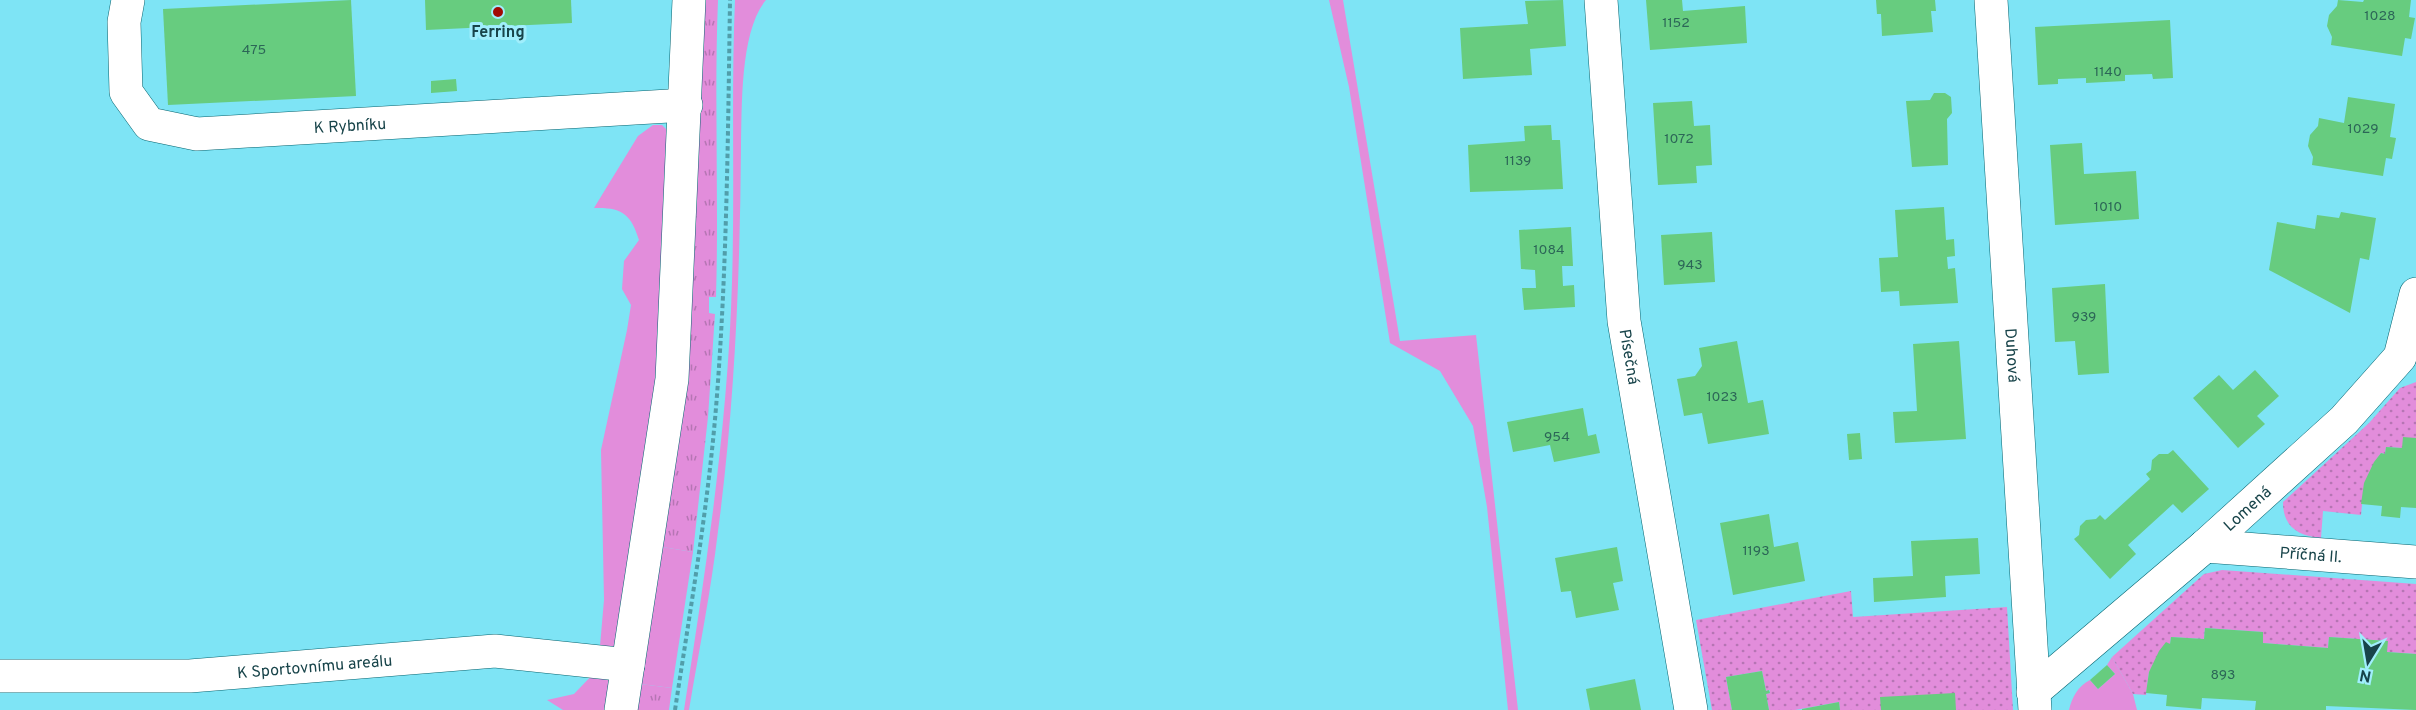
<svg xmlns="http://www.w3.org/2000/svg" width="2416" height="710" viewBox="0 0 2416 710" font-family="Overpass,sans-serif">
	<defs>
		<pattern id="park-tufts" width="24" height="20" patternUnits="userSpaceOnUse" patternTransform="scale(1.5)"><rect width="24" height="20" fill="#e28ddb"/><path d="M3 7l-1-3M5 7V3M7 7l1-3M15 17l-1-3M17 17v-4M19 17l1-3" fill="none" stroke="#b675b4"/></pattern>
		<pattern id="garden-dots" width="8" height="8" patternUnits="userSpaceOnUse" patternTransform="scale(1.5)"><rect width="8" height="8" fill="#e28ddb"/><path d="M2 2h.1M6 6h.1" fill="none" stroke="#b675b4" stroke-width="1.8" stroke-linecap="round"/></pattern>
	</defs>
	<rect width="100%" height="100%" fill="#7ee4f5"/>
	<g fill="#e28ddb">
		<path d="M 735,0 L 766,0 C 740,31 742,106 741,146 C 740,274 735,403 718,531 C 711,591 699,650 689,710 L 684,710 C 706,568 728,425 732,282 C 735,188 731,94 735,0 Z"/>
		<path d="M 1329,0 L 1343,0 L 1400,341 L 1476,335 L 1518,710 L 1508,710 L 1487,507 L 1473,426 L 1440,371 L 1390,343 L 1349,87 Z"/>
		<path d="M 653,125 L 662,125 L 669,132 L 663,327 L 611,710 L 563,710 L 547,700 L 574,694 L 598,669 L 604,600 L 601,450 L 627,330 L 631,305 L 622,289 L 624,261 L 639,240 C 631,214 622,207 594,208 L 638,136 Z"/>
		<path d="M 662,547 L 693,552 L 672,688 L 640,684 Z"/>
		<path d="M 2112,657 L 2133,694 L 2137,710 L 2069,710 C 2072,697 2078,686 2090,680 L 2098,689 L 2115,674 L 2107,665 Z"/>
	</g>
	<g fill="url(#park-tufts)">
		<path d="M 703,0 L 718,0 C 714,99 719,198 716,297 L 709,297 L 709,313 L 715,314 L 708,417 L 693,552 L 662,547 Z"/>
		<path d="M 640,684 L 672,688 L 669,710 L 637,710 Z"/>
	</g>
	<g fill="url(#garden-dots)">
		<path d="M 2416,382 L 2416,438 L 2402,448 L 2386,447 L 2385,454 L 2381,453 C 2366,472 2363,492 2361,515 L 2323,511 L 2321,538 C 2298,536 2283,527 2283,502 L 2369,423 L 2400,388 Z"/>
		<path d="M 2222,570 L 2416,584 L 2416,654 L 2387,652 L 2387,641 L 2329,637 L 2328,648 L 2263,643 L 2263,632 L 2205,628 L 2204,639 L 2171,637 L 2170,644 L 2167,644 L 2149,672 L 2146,695 L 2133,694 L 2112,657 L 2204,574 Z"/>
		<path d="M 1851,591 L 1853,617 L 2007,607 L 2013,710 L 1840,710 L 1839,702 L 1795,710 L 1769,710 L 1766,694 L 1770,693 L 1770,690 L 1766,691 L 1762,671 L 1726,677 L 1732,710 L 1712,710 L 1696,620 Z"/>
	</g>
	<g fill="#67cc7f">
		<path d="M 351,0 L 356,96 L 168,105 L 163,9 Z"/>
		<path d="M 425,0 L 571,0 L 572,23 L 426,30 Z"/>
		<path d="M 1563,0 L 1566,46 L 1530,49 L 1532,75 L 1463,79 L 1460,28 L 1528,24 L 1525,1 Z"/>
		<path d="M 1646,0 L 1682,0 L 1683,11 L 1745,6 L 1747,43 L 1650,50 Z"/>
		<path d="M 1876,0 L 1935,0 L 1936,11 L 1931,11 L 1933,32 L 1882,36 L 1881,14 L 1877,14 Z"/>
		<path d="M 2338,0 L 2363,2 L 2364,0 L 2411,0 L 2409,17 L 2415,18 L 2411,39 L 2405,38 L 2402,56 L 2331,45 L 2332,37 L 2327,26 L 2329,15 L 2337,6 Z"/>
		<path d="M 2170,20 L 2173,78 L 2153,79 L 2152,74 L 2125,75 L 2125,81 L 2086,83 L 2086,78 L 2058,79 L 2058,84 L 2038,85 L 2035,27 Z"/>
		<path d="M 456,79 L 457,91 L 431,93 L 431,81 Z"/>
		<path d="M 1934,93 L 1945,93 L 1951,97 L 1952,113 L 1947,119 L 1948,165 L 1912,167 L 1906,101 L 1930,100 Z"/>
		<path d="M 2348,97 L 2395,104 L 2390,137 L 2396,138 L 2392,159 L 2386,158 L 2383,176 L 2312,165 L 2313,157 L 2308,146 L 2310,135 L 2318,126 L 2319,118 L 2344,123 Z"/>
		<path d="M 1692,101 L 1694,126 L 1710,125 L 1712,165 L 1696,166 L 1697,183 L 1658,185 L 1653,103 Z"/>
		<path d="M 1551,125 L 1552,140 L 1560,140 L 1563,189 L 1470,192 L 1468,145 L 1525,141 L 1524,126 Z"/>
		<path d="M 2082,143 L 2084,174 L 2136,171 L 2139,219 L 2055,225 L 2050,145 Z"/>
		<path d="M 1944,207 L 1946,240 L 1954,239 L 1955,256 L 1947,257 L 1948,269 L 1955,268 L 1958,303 L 1900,306 L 1899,291 L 1881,292 L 1879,258 L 1898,257 L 1895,210 Z"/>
		<path d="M 2341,212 L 2376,218 L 2369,260 L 2360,258 L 2350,313 L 2269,270 L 2277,222 L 2315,229 L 2317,215 L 2339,218 Z"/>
		<path d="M 1571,227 L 1573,266 L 1562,266 L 1563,286 L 1574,285 L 1575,307 L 1524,310 L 1522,288 L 1536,288 L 1535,270 L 1521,269 L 1519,230 Z"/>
		<path d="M 1712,232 L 1715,282 L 1664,285 L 1661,235 Z"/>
		<path d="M 2105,284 L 2109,373 L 2078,375 L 2075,341 L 2055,342 L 2052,288 Z"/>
		<path d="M 1737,341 L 1748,403 L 1763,400 L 1769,434 L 1708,444 L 1702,413 L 1684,416 L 1677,379 L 1695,376 L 1702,366 L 1699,348 Z"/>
		<path d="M 1959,341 L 1966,439 L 1895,443 L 1893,412 L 1917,411 L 1913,344 Z"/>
		<path d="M 2255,370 L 2279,396 L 2257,416 L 2265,424 L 2238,448 L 2193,398 L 2219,375 L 2233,390 Z"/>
		<path d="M 1583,408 L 1588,436 L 1596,434 L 1600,453 L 1554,462 L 1550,445 L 1513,452 L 1507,422 Z"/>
		<path d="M 1860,433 L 1862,459 L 1849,460 L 1847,434 Z"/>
		<path d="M 2403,437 L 2416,438 L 2416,508 L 2401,507 L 2400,518 L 2381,516 L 2382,506 L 2361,504 L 2364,483 L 2374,462 L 2381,453 L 2385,454 L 2386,447 L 2402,448 Z"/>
		<path d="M 2173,450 L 2209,489 L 2182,513 L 2173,504 L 2150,525 L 2128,545 L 2136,554 L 2110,579 L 2074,539 L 2079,535 L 2080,526 L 2086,520 L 2096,519 L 2100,515 L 2105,520 L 2150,479 L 2146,474 L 2151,470 L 2152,460 L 2159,454 L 2168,454 Z"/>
		<path d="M 1769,514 L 1774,547 L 1798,542 L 1805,581 L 1733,595 L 1720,523 Z"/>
		<path d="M 1978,538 L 1980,574 L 1945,576 L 1946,597 L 1874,602 L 1873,578 L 1913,576 L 1911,541 Z"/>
		<path d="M 1617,547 L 1623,581 L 1613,583 L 1619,610 L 1576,618 L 1571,591 L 1561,592 L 1555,558 Z"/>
		<path d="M 2205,628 L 2263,632 L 2263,643 L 2328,648 L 2329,637 L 2388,641 L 2387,652 L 2416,654 L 2416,710 L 2326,706 L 2326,710 L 2255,710 L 2256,701 L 2202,698 L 2201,709 L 2166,706 L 2167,695 L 2146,693 L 2149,672 L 2159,651 L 2166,642 L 2170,644 L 2171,637 L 2204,639 Z"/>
		<path d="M 2107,665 L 2115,674 L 2098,689 L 2090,680 Z"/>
		<path d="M 1762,671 L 1766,691 L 1769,690 L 1770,693 L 1766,694 L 1769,710 L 1732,710 L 1726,677 Z"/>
		<path d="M 1635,679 L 1641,710 L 1590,710 L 1586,689 Z"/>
		<path d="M 1955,693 L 1956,710 L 1881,710 L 1880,697 Z"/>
		<path d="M 1839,702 L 1840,710 L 1802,710 L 1802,709 Z"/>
	</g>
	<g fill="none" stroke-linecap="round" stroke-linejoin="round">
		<g stroke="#056470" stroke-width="34">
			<g id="minor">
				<path id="s1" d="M 128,0 L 124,22 L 126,92 L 149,124 L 197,134 L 686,105"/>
				<path id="s2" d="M 1601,0 L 1624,321 L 1691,710"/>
				<path id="s3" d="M 1991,0 L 2035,710"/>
				<path id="s4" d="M 2205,546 L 2416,562"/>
				<path id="s5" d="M 0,676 L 190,676 L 495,651 L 628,665"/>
				<path id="s6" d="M 2033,692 L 2205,546 L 2344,420 L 2400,357 L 2416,294"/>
				<path d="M 621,710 L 672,379 L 689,0"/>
			</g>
		</g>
		<path stroke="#519eaa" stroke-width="4" stroke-dasharray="4.5 3" stroke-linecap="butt" d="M 675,710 C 691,605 709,501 717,395 C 727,263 728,132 730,0"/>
		<use href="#minor" stroke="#fff" stroke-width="33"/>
	</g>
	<circle fill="#a20a04" stroke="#a0eefc" stroke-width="2" cx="498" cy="12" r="6"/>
	<g text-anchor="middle" stroke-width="6" stroke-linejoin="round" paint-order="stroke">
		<g font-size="14" fill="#2c6657">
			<text x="2380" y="20">1028</text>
			<text x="1676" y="27">1152</text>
			<text x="254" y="54">475</text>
			<text x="2108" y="76">1140</text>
			<text x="2363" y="133">1029</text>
			<text x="1679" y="143">1072</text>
			<text x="1518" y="165">1139</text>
			<text x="2108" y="211">1010</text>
			<text x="1549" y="254">1084</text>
			<text x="1690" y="269">943</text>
			<text x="2084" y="321">939</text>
			<text x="1722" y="401">1023</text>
			<text x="1557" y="441">954</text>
			<text x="1756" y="555">1193</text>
			<text x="2223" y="679">893</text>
		</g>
		<g font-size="16" font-weight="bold" fill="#18444a" stroke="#a0eefc">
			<text x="498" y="37">Ferring</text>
		</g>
		<g font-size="16" fill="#18444a" stroke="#a0eefc">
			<text dy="6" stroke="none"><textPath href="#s1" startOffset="334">K Rybníku</textPath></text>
			<text dy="6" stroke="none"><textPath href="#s3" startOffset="356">Duhová</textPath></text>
			<text dy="6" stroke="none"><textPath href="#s2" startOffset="358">Písečná</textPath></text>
			<text dy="6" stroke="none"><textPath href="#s6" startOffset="282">Lomená</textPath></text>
			<text dy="6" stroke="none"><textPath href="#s4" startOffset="106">Příčná II.</textPath></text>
			<text dy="6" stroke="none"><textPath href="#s5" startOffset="315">K Sportovnímu areálu</textPath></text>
		</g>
	</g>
	<g transform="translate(2368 662) rotate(191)" stroke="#a0eefc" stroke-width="4.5" paint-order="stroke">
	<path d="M0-4.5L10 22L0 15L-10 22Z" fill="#18444a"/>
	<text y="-9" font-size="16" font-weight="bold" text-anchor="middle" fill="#18444a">N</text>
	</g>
</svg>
